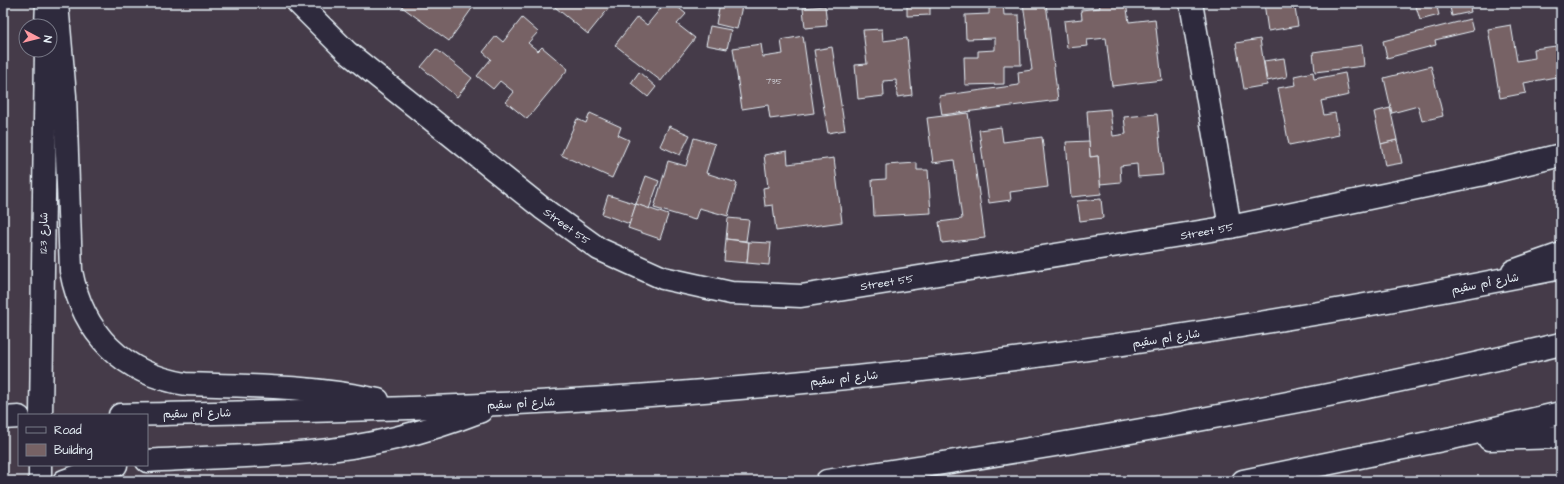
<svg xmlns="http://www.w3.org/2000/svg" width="1564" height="484" viewBox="0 0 1564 484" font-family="'Architects Daughter','Playpen Sans Arabic',sans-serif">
	<rect width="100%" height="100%" fill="#453b49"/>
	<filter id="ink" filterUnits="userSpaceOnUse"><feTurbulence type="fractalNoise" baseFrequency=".025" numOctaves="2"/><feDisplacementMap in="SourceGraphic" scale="8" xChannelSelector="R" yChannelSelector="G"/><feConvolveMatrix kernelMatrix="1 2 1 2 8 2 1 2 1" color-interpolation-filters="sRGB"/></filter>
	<g filter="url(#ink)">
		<g fill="#776265" stroke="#e8f1f8">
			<path d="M 405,3 L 468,3 L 473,7 L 449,41 L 402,7 Z"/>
			<path d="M 550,3 L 613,3 L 588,34 Z"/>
			<path d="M 665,3 L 673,3 L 686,14 L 677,24 L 695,38 L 661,81 L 615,45 L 637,17 L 647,25 Z"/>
			<path d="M 720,3 L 742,6 L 737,29 L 716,24 Z"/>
			<path d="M 907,3 L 930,3 L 930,15 L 907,16 Z"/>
			<path d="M 1023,3 L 1046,3 L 1058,100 L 942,115 L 939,96 L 1019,85 L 1018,72 L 1032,70 Z"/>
			<path d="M 1099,3 L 1126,3 L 1129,22 L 1155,19 L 1162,80 L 1112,86 L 1106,38 L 1087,40 L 1088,46 L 1067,48 L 1064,21 L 1082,19 L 1081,10 L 1100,8 Z"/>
			<path d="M 1264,3 L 1294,3 L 1298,26 L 1268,31 Z"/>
			<path d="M 1415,3 L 1436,3 L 1439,15 L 1420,20 Z"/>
			<path d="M 1449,3 L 1469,3 L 1471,12 L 1452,16 Z"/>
			<path d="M 1557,3 L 1561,3 L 1561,17 Z"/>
			<path d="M 1003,4 L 1004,15 L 1019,15 L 1021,65 L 1004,65 L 1004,84 L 965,85 L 964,57 L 978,57 L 978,51 L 995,50 L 995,38 L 966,39 L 965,15 L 989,14 L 989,5 Z"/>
			<path d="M 825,6 L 827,26 L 805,28 L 803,8 Z"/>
			<path d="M 522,18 L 538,32 L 528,43 L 538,51 L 542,47 L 568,69 L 527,119 L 506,102 L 514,92 L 500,81 L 493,89 L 477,76 L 491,59 L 483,52 L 496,36 L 503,42 Z"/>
			<path d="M 1470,19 L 1473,31 L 1435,40 L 1436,45 L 1387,58 L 1383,41 Z"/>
			<path d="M 1511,25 L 1517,61 L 1535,58 L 1534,49 L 1556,46 L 1561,76 L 1524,83 L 1526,93 L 1500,98 L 1488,29 Z"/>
			<path d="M 710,26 L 731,30 L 727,49 L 706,45 Z"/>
			<path d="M 882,29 L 883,41 L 907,38 L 912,95 L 897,97 L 896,80 L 883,81 L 884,96 L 858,99 L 855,65 L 867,64 L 863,30 Z"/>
			<path d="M 803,36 L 814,113 L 770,119 L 768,105 L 742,109 L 733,48 L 761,44 L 763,57 L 783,54 L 781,40 Z"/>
			<path d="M 1260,39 L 1267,85 L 1244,89 L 1236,43 Z"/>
			<path d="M 1362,45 L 1364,66 L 1315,72 L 1313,52 Z"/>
			<path d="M 832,47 L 845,130 L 828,133 L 814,50 Z"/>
			<path d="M 436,49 L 472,78 L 457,97 L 421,67 Z"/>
			<path d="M 1284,58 L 1287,77 L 1267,81 L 1264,61 Z"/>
			<path d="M 1431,66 L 1443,116 L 1422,121 L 1418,106 L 1392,113 L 1384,78 Z"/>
			<path d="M 639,72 L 656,87 L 648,97 L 631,83 Z"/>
			<path d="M 1313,72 L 1314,79 L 1345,73 L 1349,95 L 1321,101 L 1324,115 L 1335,113 L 1339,135 L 1289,145 L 1278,88 L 1296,85 L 1294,76 Z"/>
			<path d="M 1390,108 L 1397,140 L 1381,144 L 1374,112 Z"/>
			<path d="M 1110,109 L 1113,136 L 1126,134 L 1124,117 L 1157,114 L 1163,175 L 1138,177 L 1137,164 L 1120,166 L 1121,182 L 1100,184 L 1098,156 L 1090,157 L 1087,111 Z"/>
			<path d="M 590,113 L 621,127 L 618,135 L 629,140 L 612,178 L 561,155 L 577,119 L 586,123 Z"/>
			<path d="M 968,113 L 985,238 L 942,243 L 939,222 L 962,219 L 954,160 L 933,163 L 927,118 Z"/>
			<path d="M 669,126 L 690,135 L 680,155 L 660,146 Z"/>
			<path d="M 1001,127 L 1003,142 L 1042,137 L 1048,187 L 1010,192 L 1011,200 L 989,203 L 979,130 Z"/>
			<path d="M 694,138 L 715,144 L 706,173 L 737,183 L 728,216 L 699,208 L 695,220 L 654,208 L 668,161 L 686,166 Z"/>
			<path d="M 1397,140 L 1402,163 L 1385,166 L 1381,144 Z"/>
			<path d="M 1089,141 L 1090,157 L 1098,156 L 1101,194 L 1071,197 L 1066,142 Z"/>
			<path d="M 787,151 L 788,164 L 834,158 L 842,222 L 776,231 L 773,205 L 765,206 L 763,188 L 768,187 L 764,155 Z"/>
			<path d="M 917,163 L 917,170 L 928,170 L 931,213 L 874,216 L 872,180 L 886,179 L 886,165 Z"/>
			<path d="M 646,176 L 659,181 L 649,209 L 636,204 Z"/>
			<path d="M 608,195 L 636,204 L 630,224 L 602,214 Z"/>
			<path d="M 1101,199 L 1103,218 L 1080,221 L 1077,201 Z"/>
			<path d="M 636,204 L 668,215 L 660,239 L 628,228 Z"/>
			<path d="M 728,218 L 749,220 L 746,241 L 726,239 Z"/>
			<path d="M 726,239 L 749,242 L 747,263 L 724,261 Z"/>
			<path d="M 749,242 L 771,243 L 769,265 L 747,263 Z"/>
		</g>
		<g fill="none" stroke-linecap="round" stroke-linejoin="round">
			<g stroke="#e8f1f8" stroke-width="25">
				<g id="minor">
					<path d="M 298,3 L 347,52 L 542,208 L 599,249 L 663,278 L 731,293 L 801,296 L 1230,227 L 1479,175 L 1561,155"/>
					<path d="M 1191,3 L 1230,227"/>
				</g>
			</g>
			<g stroke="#e8f1f8" stroke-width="25">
				<g id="secondary">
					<path d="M 46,26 L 47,3"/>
					<path d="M 1513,271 L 1561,254"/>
					<path d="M 41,415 L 46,50"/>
					<path d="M 40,481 L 40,465"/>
				</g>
			</g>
			<g stroke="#e8f1f8" stroke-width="25">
				<g id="primary">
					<path d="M 57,3 L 65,96 L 71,271 C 83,334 123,374 186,384 C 252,386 313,386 378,400"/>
					<path d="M 120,415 C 246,412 373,411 499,404 C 601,399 703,392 804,382 C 1059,359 1311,318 1561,268"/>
					<path d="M 3,418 L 19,417"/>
					<path d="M 1489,439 L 1561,437"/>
					<path d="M 147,461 C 202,457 256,457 311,452 C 369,447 427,432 481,411"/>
					<path d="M 64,481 L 100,468 L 116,465"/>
					<path d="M 827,481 C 1073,444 1319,402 1561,344"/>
					<path d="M 1243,481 L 1452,438 L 1561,413"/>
				</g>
			</g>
			<use href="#minor" stroke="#2f2a3d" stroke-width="22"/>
			<use href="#secondary" stroke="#2f2a3d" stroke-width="22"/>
			<use href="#primary" stroke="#2f2a3d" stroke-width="22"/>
		</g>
	</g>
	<g text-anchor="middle" stroke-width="3" stroke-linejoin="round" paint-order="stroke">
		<g font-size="9" fill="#cccdd3">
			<text x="774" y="84">735</text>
		</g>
		<g font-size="11" fill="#e8f1f8" stroke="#2f2a3d">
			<text transform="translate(567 226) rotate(36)" y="4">Street 55</text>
			<text transform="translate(1207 231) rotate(-10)" y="4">Street 55</text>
			<text transform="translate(43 233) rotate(-89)" y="4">شارع 123</text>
			<text transform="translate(887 282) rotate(-9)" y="4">Street 55</text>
			<text transform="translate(1485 283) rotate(-11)" y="4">شارع أم سقيم</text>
			<text transform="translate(1166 338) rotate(-9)" y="4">شارع أم سقيم</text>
			<text transform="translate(844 378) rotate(-6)" y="4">شارع أم سقيم</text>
			<text transform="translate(521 403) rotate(-3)" y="4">شارع أم سقيم</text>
			<text transform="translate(197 413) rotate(-1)" y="4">شارع أم سقيم</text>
		</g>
	</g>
	<rect width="1564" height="484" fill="none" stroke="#2f2a3d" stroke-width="16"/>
	<rect x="8" y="8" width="1548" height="468" fill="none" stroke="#e8f1f8" stroke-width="1.5" filter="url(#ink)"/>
	<rect x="18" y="414" width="130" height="52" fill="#2f2a3d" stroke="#797a88"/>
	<rect x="26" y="427" width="20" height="6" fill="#2f2a3d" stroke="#797a88"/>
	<text x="54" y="434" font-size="12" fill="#e8f1f8">Road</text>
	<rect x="26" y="444" width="20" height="12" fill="#776265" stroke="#797a88"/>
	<text x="54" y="454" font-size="12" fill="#e8f1f8">Building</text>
	<g transform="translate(38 38) rotate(97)"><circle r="19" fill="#2f2a3d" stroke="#797a88"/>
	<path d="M0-3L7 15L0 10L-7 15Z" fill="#ff9aa2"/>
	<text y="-6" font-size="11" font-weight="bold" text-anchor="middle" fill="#e8f1f8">N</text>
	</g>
</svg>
